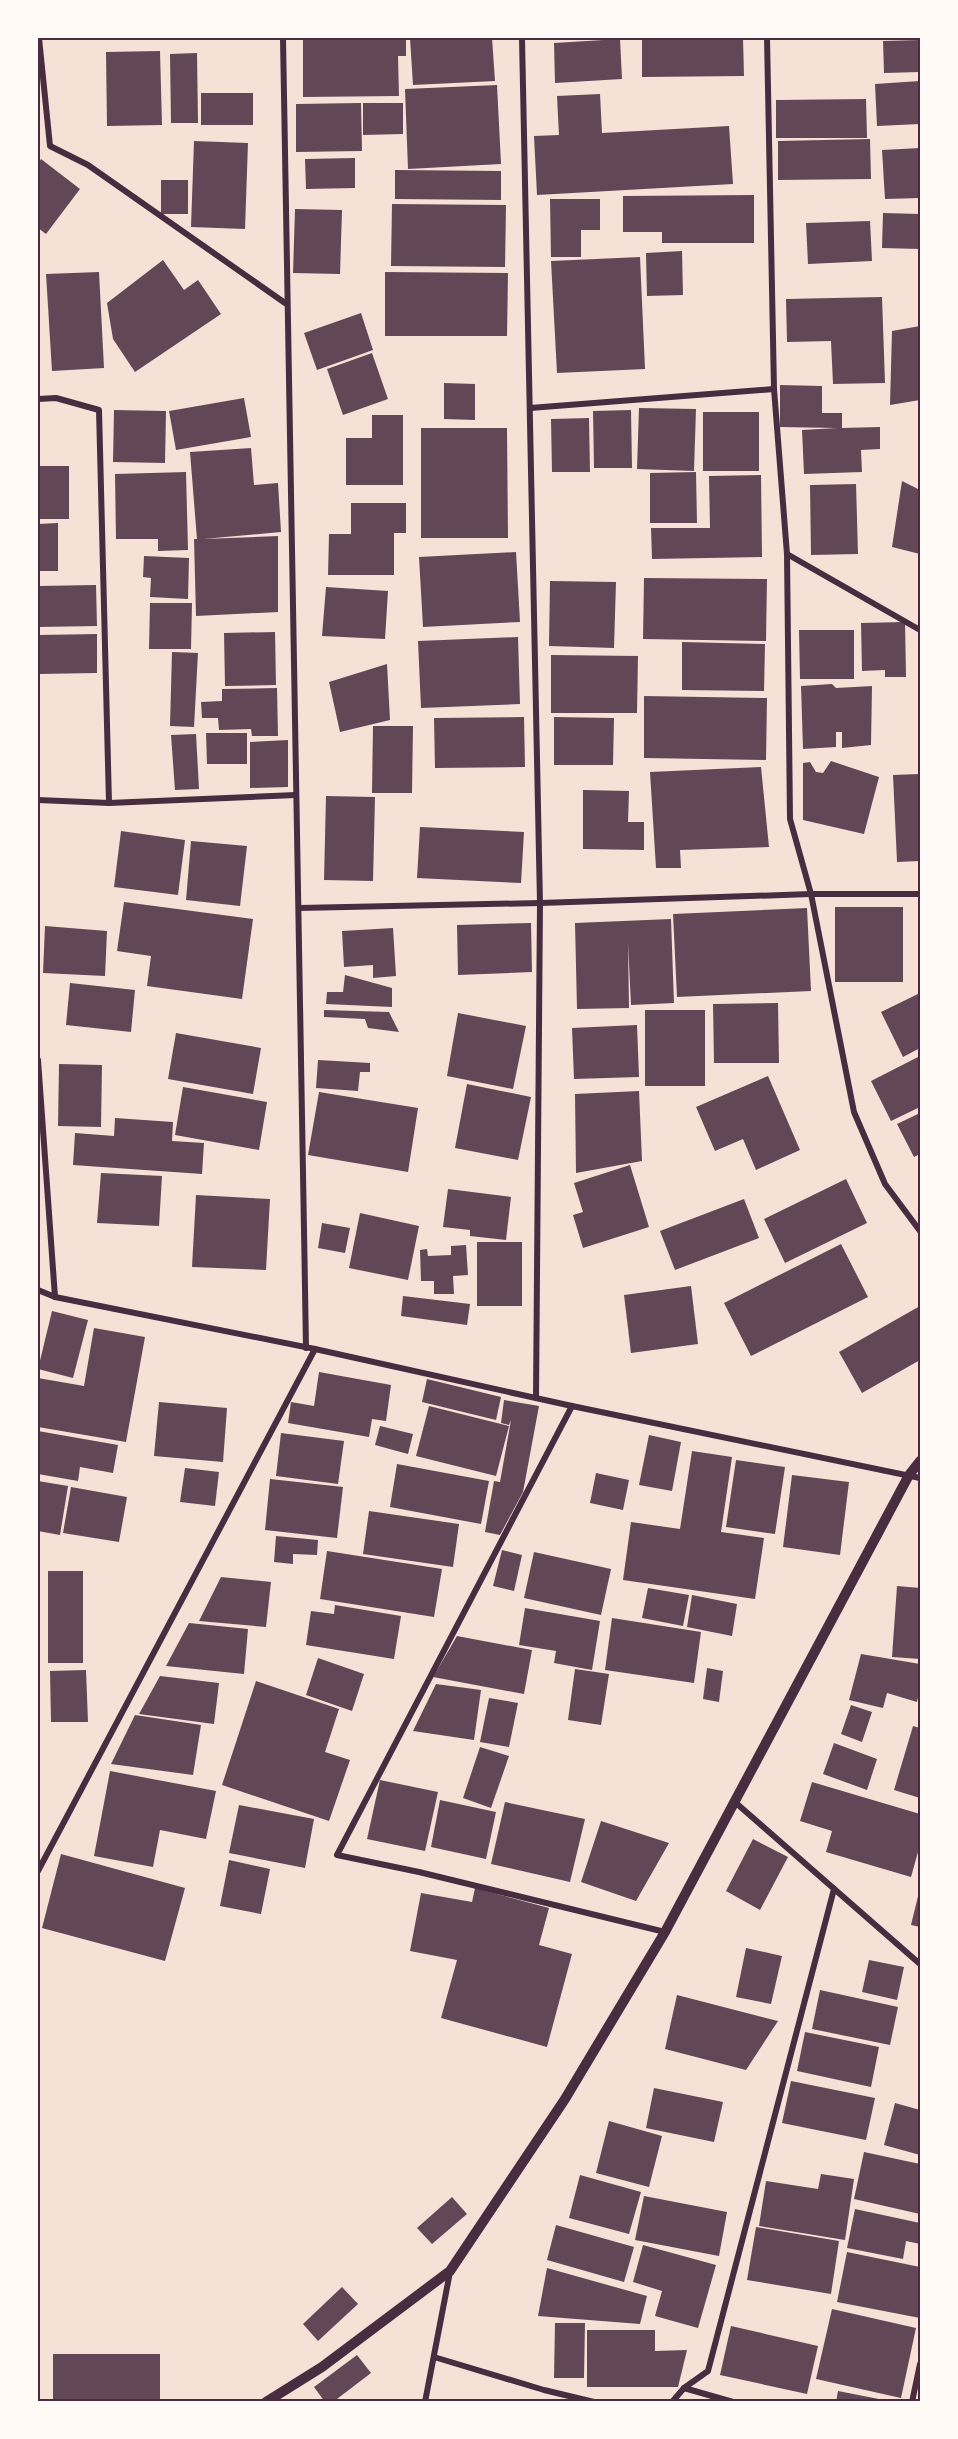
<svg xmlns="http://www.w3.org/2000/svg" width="958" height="2439" viewBox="0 0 958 2439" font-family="'DM Sans',sans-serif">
	<rect width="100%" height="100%" fill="#f7e1d7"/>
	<g fill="#644757">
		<path d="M 303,38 L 406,38 L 406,56 L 398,56 L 399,96 L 303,97 Z"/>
		<path d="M 410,38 L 492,38 L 495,81 L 413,85 Z"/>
		<path d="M 642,38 L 743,38 L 744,76 L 642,77 Z"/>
		<path d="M 620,39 L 622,79 L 555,83 L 554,43 Z"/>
		<path d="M 920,40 L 920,72 L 884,73 L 883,41 Z"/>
		<path d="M 160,51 L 162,125 L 107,126 L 106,52 Z"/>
		<path d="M 197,53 L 198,123 L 171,123 L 170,54 Z"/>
		<path d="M 920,81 L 920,124 L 877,126 L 875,84 Z"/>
		<path d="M 497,85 L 501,164 L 408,169 L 405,89 Z"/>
		<rect x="201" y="93" width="52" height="32"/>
		<path d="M 600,94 L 602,133 L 729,126 L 733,184 L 537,195 L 534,136 L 559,135 L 557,96 Z"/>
		<path d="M 866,99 L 867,138 L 776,138 L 776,100 Z"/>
		<path d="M 361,103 L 362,151 L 296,152 L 296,104 Z"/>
		<path d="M 363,103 L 403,103 L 403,134 L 363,135 Z"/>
		<path d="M 870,139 L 871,179 L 778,180 L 778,141 Z"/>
		<path d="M 194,141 L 248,143 L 245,229 L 191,227 Z"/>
		<path d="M 920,148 L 920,198 L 885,199 L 882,150 Z"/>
		<path d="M 355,158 L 355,188 L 306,189 L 305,159 Z"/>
		<path d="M 41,159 L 80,189 L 46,234 L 38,228 L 38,164 Z"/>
		<path d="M 395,170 L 501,171 L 501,200 L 395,199 Z"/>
		<rect x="161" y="180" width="27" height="34"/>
		<path d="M 754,195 L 754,243 L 662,243 L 662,232 L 623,232 L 623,196 Z"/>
		<path d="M 550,199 L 600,199 L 600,230 L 581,230 L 581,257 L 551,257 Z"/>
		<path d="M 392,204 L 506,205 L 505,267 L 391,266 Z"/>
		<path d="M 295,209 L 342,210 L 340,274 L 293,273 Z"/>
		<path d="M 883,213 L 920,214 L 920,249 L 882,248 Z"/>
		<path d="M 870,221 L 872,261 L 808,264 L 806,223 Z"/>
		<path d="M 682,251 L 683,295 L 647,296 L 646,253 Z"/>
		<path d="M 640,257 L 645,369 L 557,373 L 551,261 Z"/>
		<path d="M 163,260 L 184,290 L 198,280 L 221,314 L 135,372 L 113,339 L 107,303 Z"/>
		<path d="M 99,272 L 104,368 L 52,371 L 46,274 Z"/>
		<path d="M 385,272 L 508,273 L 507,336 L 385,336 Z"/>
		<path d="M 882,297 L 885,383 L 833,384 L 831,341 L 787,342 L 786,299 Z"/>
		<path d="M 361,313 L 373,350 L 317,370 L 304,333 Z"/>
		<path d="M 920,326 L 920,400 L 890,405 L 892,331 Z"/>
		<path d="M 372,353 L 388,399 L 343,415 L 327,369 Z"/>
		<path d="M 444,383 L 475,384 L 475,420 L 444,419 Z"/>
		<path d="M 780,385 L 822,386 L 822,413 L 842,413 L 842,428 L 880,427 L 880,449 L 861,450 L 862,472 L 804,474 L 802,430 L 837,428 L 780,427 Z"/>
		<path d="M 244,398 L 251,437 L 176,450 L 169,411 Z"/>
		<path d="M 639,408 L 696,409 L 694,471 L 637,469 Z"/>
		<path d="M 114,410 L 166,411 L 165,463 L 113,462 Z"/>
		<path d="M 631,410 L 632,468 L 594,468 L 593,411 Z"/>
		<rect x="703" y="412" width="56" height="59"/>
		<path d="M 372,415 L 403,415 L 403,485 L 346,485 L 346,438 L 372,438 Z"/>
		<path d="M 589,418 L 590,472 L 552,472 L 551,419 Z"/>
		<path d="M 421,428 L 507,428 L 508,538 L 421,538 Z"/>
		<path d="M 251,448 L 254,485 L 278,483 L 281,532 L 203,539 L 278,536 L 278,612 L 196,616 L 194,539 L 197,539 L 190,452 Z"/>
		<rect x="38" y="466" width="31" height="53"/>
		<path d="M 186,472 L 188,550 L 158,551 L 158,539 L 116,539 L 115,474 Z"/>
		<path d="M 696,472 L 697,523 L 650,523 L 650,473 Z"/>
		<path d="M 761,475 L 762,557 L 652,559 L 651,528 L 710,528 L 709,476 Z"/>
		<path d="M 902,481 L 920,490 L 920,554 L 892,547 Z"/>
		<path d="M 856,484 L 858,554 L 811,555 L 810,485 Z"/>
		<path d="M 351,503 L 406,503 L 406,533 L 394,533 L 394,575 L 328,575 L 329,534 L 351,534 Z"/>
		<path d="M 58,523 L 58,571 L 38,571 L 38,524 Z"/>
		<path d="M 516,552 L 520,622 L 423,627 L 419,557 Z"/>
		<path d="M 144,556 L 189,558 L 188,599 L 150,597 L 151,578 L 143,577 Z"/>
		<path d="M 644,578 L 767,579 L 766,641 L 643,639 Z"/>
		<path d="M 550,581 L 616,582 L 614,648 L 549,646 Z"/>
		<path d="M 96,585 L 97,626 L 38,627 L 38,586 Z"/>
		<path d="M 326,587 L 388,591 L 385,639 L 322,636 Z"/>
		<path d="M 150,603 L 192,603 L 191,649 L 149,649 Z"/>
		<path d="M 905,622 L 906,677 L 885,677 L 885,670 L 862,671 L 861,623 Z"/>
		<path d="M 799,630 L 854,630 L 854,679 L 800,679 Z"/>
		<path d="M 275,632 L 276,685 L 225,686 L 224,633 Z"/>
		<path d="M 97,634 L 97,673 L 38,674 L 38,635 Z"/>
		<path d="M 518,637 L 520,704 L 421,708 L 418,641 Z"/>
		<path d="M 682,642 L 765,644 L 764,691 L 682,690 Z"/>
		<path d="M 172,652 L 198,653 L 194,727 L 170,726 Z"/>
		<path d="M 551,655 L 638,656 L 637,713 L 551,713 Z"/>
		<path d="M 387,664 L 390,720 L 340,732 L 329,682 Z"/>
		<path d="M 832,684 L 836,688 L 872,686 L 871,745 L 842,748 L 842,732 L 836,732 L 836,747 L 803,749 L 801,686 Z"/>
		<path d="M 277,688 L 278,736 L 252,736 L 251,729 L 219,730 L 218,718 L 202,718 L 201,702 L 222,701 L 222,689 Z"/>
		<path d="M 644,696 L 767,698 L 766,760 L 644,758 Z"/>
		<path d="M 524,717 L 525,767 L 435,768 L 434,718 Z"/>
		<path d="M 554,717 L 614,718 L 613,765 L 554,765 Z"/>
		<path d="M 373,726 L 413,726 L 412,793 L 372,793 Z"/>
		<path d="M 206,733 L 247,733 L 247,764 L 207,764 Z"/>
		<path d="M 196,734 L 199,789 L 175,790 L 171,735 Z"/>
		<path d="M 288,740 L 288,787 L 250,788 L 250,742 Z"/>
		<path d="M 831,761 L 879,777 L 864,834 L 803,820 L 803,763 L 810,762 L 816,772 L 823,773 Z"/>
		<path d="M 761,767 L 769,847 L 680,850 L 681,868 L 656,868 L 650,772 Z"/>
		<path d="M 920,774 L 920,861 L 897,862 L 893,775 Z"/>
		<path d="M 583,790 L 629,791 L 628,822 L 644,822 L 644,850 L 583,849 Z"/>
		<path d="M 326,796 L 375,797 L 373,881 L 324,880 Z"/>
		<path d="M 420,827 L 524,832 L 521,883 L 417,878 Z"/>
		<path d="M 121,831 L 185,840 L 178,895 L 114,887 Z"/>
		<path d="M 191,841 L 247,846 L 240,906 L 186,900 Z"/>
		<path d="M 124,902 L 253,919 L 242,999 L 147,986 L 151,956 L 117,951 Z"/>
		<rect x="835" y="907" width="68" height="75"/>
		<path d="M 807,908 L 811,991 L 677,997 L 673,914 Z"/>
		<path d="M 671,919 L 674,1003 L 631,1005 L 628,943 L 629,1008 L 577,1009 L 575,923 Z"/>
		<path d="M 531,923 L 532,972 L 458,975 L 457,925 Z"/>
		<path d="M 45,926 L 107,931 L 105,976 L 43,973 Z"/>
		<path d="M 393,928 L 396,976 L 373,978 L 373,965 L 344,967 L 342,931 Z"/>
		<path d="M 345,975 L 392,988 L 392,1007 L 326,1004 L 327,992 L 343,992 Z"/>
		<path d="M 70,983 L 135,990 L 131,1032 L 66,1025 Z"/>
		<path d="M 920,993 L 920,1048 L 903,1057 L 881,1012 Z"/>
		<path d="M 778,1003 L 779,1063 L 714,1063 L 713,1004 Z"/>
		<path d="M 324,1010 L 389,1012 L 399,1032 L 368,1028 L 365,1019 L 324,1017 Z"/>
		<rect x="645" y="1010" width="60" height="76"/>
		<path d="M 458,1013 L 526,1026 L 513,1089 L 447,1076 Z"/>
		<path d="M 637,1025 L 639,1077 L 574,1079 L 572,1028 Z"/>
		<path d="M 176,1033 L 261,1048 L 253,1094 L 168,1079 Z"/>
		<path d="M 920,1056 L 920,1107 L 891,1121 L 871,1081 Z"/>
		<path d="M 318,1060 L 370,1063 L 370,1072 L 360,1072 L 358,1091 L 316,1088 Z"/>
		<path d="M 59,1064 L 102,1065 L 101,1127 L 58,1126 Z"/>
		<path d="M 768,1076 L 800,1150 L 756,1170 L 743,1139 L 715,1151 L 696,1107 Z"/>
		<path d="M 467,1084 L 531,1097 L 518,1160 L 455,1148 Z"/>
		<path d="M 183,1087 L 267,1102 L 259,1150 L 175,1135 Z"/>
		<path d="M 639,1091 L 642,1161 L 576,1173 L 575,1094 Z"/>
		<path d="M 319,1092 L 418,1108 L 408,1172 L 308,1155 Z"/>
		<path d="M 920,1113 L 920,1154 L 914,1157 L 897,1124 Z"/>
		<path d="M 115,1118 L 173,1122 L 172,1141 L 204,1143 L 202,1174 L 73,1165 L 75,1133 L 114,1136 Z"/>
		<path d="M 630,1165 L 649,1227 L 583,1248 L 573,1215 L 583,1212 L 574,1183 Z"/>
		<path d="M 101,1173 L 162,1176 L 159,1226 L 97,1223 Z"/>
		<path d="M 846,1179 L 867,1223 L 785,1263 L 764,1219 Z"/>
		<path d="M 448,1189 L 511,1197 L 506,1240 L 470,1236 L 470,1230 L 443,1227 Z"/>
		<path d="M 196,1195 L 270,1199 L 266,1270 L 192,1267 Z"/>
		<path d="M 744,1199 L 759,1238 L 675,1270 L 660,1231 Z"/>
		<path d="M 360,1213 L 419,1226 L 408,1280 L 349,1268 Z"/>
		<path d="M 322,1223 L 350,1228 L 345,1253 L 318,1248 Z"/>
		<rect x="477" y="1242" width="45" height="64"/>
		<path d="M 841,1244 L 868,1297 L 751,1356 L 724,1303 Z"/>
		<path d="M 466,1245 L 468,1275 L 453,1276 L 454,1294 L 434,1294 L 434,1281 L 421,1281 L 420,1250 L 427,1249 L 428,1256 L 451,1255 L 451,1246 Z"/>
		<path d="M 691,1286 L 698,1344 L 631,1353 L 624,1295 Z"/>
		<path d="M 403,1296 L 470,1304 L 467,1325 L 401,1316 Z"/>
		<path d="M 920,1306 L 920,1360 L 862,1393 L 839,1352 Z"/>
		<path d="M 52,1311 L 88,1320 L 73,1378 L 38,1369 Z"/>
		<path d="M 94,1328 L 145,1337 L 126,1442 L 38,1427 L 38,1378 L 84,1386 Z"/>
		<path d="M 319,1372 L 391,1385 L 386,1421 L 372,1419 L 369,1437 L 288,1423 L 291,1402 L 314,1406 Z"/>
		<path d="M 427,1379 L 501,1397 L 496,1420 L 422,1402 Z"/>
		<path d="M 504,1400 L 539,1406 L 523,1492 L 500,1535 L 485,1532 L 494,1481 L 500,1482 L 511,1420 L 509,1425 L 501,1423 Z"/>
		<path d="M 159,1402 L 227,1408 L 223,1462 L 154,1456 Z"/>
		<path d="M 429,1406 L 509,1426 L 496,1476 L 416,1456 Z"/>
		<path d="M 380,1426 L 413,1434 L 408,1454 L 375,1445 Z"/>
		<path d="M 38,1431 L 118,1445 L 113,1473 L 80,1467 L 78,1481 L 38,1474 Z"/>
		<path d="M 281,1433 L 344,1441 L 338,1484 L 276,1476 Z"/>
		<path d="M 649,1435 L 681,1442 L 672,1491 L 639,1485 Z"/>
		<path d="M 692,1451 L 732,1457 L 721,1532 L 764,1538 L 755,1599 L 623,1580 L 631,1522 L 680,1529 Z"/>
		<path d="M 736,1460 L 785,1467 L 775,1534 L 726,1527 Z"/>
		<path d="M 397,1464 L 489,1481 L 481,1524 L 390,1507 Z"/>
		<path d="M 185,1468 L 219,1472 L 215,1506 L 180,1502 Z"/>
		<path d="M 596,1473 L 629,1480 L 623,1510 L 590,1503 Z"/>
		<path d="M 792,1475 L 849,1482 L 840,1555 L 783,1547 Z"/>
		<path d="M 270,1479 L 343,1487 L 337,1538 L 265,1530 Z"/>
		<path d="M 38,1481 L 68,1486 L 60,1535 L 38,1531 Z"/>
		<path d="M 71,1487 L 127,1497 L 119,1542 L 63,1533 Z"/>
		<path d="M 369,1511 L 459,1524 L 453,1567 L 363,1554 Z"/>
		<path d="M 276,1536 L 318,1540 L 317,1555 L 293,1554 L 293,1564 L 274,1562 Z"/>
		<path d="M 502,1550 L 522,1555 L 514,1591 L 493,1586 Z"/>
		<path d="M 327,1551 L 442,1569 L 434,1617 L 320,1599 Z"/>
		<path d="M 534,1552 L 611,1569 L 601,1615 L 524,1598 Z"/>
		<rect x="48" y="1571" width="35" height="92"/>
		<path d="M 221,1577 L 271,1582 L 266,1627 L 199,1621 Z"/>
		<path d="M 897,1586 L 920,1588 L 920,1659 L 892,1657 Z"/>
		<path d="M 648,1588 L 689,1595 L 683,1626 L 642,1618 Z"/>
		<path d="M 692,1595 L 737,1604 L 732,1636 L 687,1627 Z"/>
		<path d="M 335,1605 L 401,1616 L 394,1659 L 306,1645 L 311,1611 L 334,1614 Z"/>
		<path d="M 525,1608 L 600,1621 L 592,1670 L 554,1663 L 556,1651 L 519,1645 Z"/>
		<path d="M 612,1618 L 701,1632 L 694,1683 L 605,1670 Z"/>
		<path d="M 189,1623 L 248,1629 L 244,1674 L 166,1666 Z"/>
		<path d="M 457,1636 L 532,1650 L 524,1694 L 433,1677 Z"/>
		<path d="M 861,1654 L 920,1664 L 920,1688 L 917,1702 L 887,1693 L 883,1708 L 849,1700 Z"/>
		<path d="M 318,1658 L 364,1674 L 352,1711 L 306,1695 Z"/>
		<path d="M 707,1668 L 723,1671 L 719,1702 L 703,1699 Z"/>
		<path d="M 575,1669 L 609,1674 L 601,1725 L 568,1720 Z"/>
		<path d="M 86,1670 L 88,1722 L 51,1722 L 50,1671 Z"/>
		<path d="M 160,1676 L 219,1683 L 214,1724 L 139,1714 Z"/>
		<path d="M 256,1681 L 339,1709 L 325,1752 L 350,1760 L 329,1821 L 222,1785 Z"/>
		<path d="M 436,1684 L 481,1690 L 474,1740 L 413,1731 Z"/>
		<path d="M 489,1698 L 518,1703 L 509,1747 L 480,1742 Z"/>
		<path d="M 851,1705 L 872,1712 L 862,1742 L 841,1734 Z"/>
		<path d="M 135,1715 L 201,1725 L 193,1775 L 111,1764 Z"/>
		<path d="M 913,1726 L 920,1728 L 920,1798 L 894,1790 Z"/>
		<path d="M 834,1743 L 877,1759 L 867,1790 L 823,1774 Z"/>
		<path d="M 480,1747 L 509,1756 L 491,1808 L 463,1798 Z"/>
		<path d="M 110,1771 L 216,1791 L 206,1839 L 160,1830 L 153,1867 L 94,1856 Z"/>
		<path d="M 380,1780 L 438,1792 L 425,1851 L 367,1839 Z"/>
		<path d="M 812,1782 L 920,1814 L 920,1845 L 911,1877 L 826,1852 L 832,1831 L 800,1821 Z"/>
		<path d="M 440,1800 L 496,1812 L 486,1859 L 431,1847 Z"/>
		<path d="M 505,1802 L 585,1819 L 570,1882 L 491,1864 Z"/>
		<path d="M 239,1805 L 314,1819 L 305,1868 L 229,1853 Z"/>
		<path d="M 601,1821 L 669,1843 L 636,1901 L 581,1882 Z"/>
		<path d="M 753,1839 L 788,1857 L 760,1910 L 726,1891 Z"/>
		<path d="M 61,1854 L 185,1888 L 165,1961 L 42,1928 Z"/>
		<path d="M 229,1860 L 270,1869 L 261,1914 L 220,1906 Z"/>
		<path d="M 475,1888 L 549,1908 L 539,1945 L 572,1954 L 547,2047 L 441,2018 L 457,1960 L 410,1951 L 421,1893 L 472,1902 Z"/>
		<path d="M 920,1888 L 920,1927 L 911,1925 Z"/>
		<path d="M 746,1948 L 782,1956 L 771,2004 L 736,1997 Z"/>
		<path d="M 869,1960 L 904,1967 L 897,2000 L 862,1992 Z"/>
		<path d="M 820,1990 L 898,2007 L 890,2045 L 812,2029 Z"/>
		<path d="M 677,1995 L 778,2021 L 746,2070 L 665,2049 Z"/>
		<path d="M 805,2032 L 879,2047 L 871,2087 L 797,2071 Z"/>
		<path d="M 791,2081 L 875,2098 L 866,2140 L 782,2123 Z"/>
		<path d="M 654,2088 L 723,2102 L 714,2142 L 646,2128 Z"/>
		<path d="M 895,2103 L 920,2110 L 920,2155 L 884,2145 Z"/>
		<path d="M 609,2121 L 662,2136 L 649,2187 L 596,2173 Z"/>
		<path d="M 864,2152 L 920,2164 L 920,2214 L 854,2199 Z"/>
		<path d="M 821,2174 L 854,2179 L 845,2240 L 759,2226 L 766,2181 L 818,2189 Z"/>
		<path d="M 580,2175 L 641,2192 L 629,2234 L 569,2218 Z"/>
		<path d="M 644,2196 L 727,2212 L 719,2256 L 635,2240 Z"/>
		<path d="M 452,2197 L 467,2214 L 432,2244 L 417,2228 Z"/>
		<path d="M 855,2209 L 920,2223 L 920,2244 L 906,2241 L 903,2259 L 847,2248 Z"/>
		<path d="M 556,2225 L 634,2247 L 624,2282 L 547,2260 Z"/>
		<path d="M 756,2227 L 839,2241 L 831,2294 L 747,2280 Z"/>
		<path d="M 643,2245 L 716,2265 L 698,2328 L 655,2316 L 662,2291 L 633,2282 Z"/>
		<path d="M 847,2252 L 920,2267 L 920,2318 L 837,2302 Z"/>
		<path d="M 547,2268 L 647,2296 L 640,2324 L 538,2316 Z"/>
		<path d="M 342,2287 L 358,2304 L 318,2341 L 303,2324 Z"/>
		<path d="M 832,2309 L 916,2328 L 901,2398 L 816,2379 Z"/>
		<path d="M 555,2323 L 585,2323 L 584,2378 L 554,2378 Z"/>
		<path d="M 731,2326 L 818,2346 L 807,2394 L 720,2375 Z"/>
		<path d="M 587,2330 L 655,2330 L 655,2351 L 687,2350 L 678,2387 L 587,2387 Z"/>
		<rect x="53" y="2354" width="107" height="48"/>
		<path d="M 357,2355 L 371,2373 L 333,2402 L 325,2402 L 314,2387 Z"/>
		<path d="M 838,2391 L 884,2400 L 884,2402 L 836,2402 Z"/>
	</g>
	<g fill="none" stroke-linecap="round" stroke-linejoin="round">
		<g stroke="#4a2c40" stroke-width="6">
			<path d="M 39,38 L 50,146 L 88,165 L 285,303"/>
			<path d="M 283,38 C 287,474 299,911 306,1348"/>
			<path d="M 522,38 L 540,903 L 536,1397"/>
			<path d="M 767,38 L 774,389 L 787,554 L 790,819 L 811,894 L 854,1112 L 885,1184 L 920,1231"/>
			<path d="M 38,399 L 56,398 L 99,410 L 109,803"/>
			<path d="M 530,408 L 774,389"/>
			<path d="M 787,554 L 920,630"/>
			<path d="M 38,800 L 109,803 L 296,795"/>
			<path d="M 299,908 L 540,903 L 811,894 L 920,894"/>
			<path d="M 38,1060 L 55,1297"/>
			<path d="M 38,1290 L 55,1297 L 315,1349 L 572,1406 L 920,1478"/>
			<path d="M 572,1406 L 337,1855 L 419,1872 L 665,1932"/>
			<path d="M 736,1803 L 920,1964"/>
			<path d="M 38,1871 L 315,1349"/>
			<path d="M 434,2357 L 544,2390 L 594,2402"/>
			<path d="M 684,2388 L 733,2402"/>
			<path d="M 425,2402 L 450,2272"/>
			<path d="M 672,2402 L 684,2388 L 708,2371 L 834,1889"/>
			<path d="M 912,2402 L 920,2364"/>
		</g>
		<path stroke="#4a2c40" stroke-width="10" d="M 266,2402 L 322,2367 L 450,2271 L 565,2099 L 665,1932 L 909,1475 L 920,1461"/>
	</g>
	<rect width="958" height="2439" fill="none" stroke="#fffaf5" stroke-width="78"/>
	<rect x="39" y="39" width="880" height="2361" fill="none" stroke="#4a2c40" stroke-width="2"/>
</svg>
